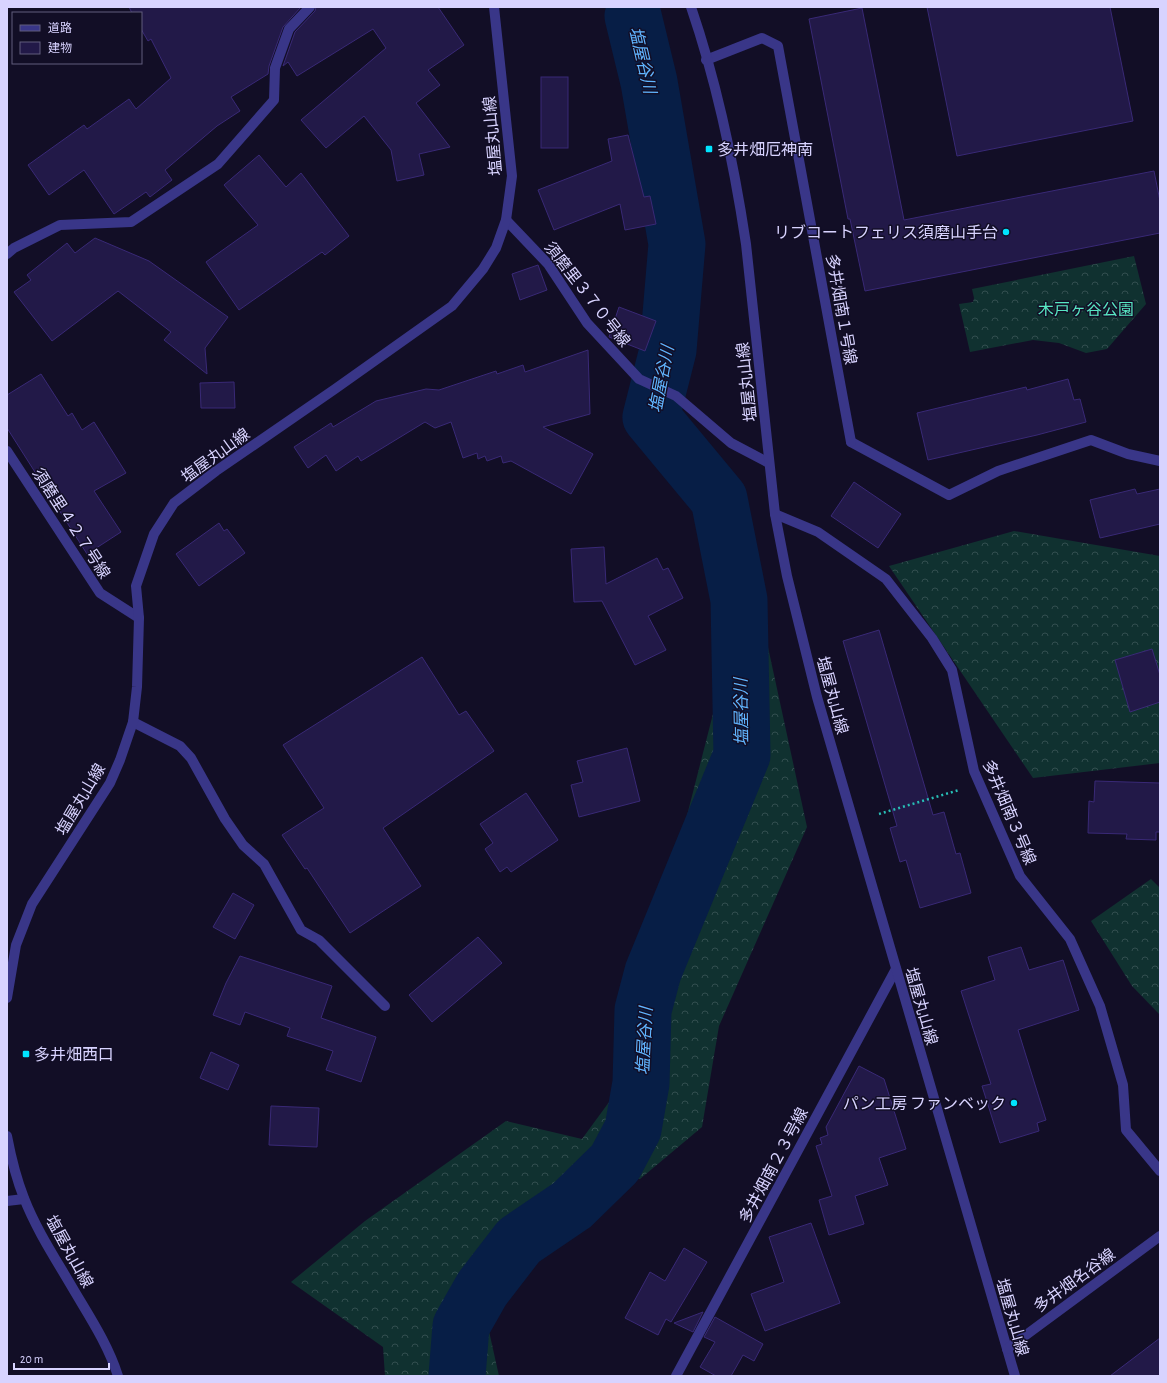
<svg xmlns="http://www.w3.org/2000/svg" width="1167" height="1383" font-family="'Alegreya Sans','Noto Sans JP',sans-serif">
<defs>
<pattern id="forest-crowns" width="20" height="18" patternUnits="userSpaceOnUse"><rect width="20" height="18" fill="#103130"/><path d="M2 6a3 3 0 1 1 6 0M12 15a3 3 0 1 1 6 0" fill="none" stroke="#324e4f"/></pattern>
</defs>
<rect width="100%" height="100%" fill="#120e26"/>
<!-- forest -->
<g fill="url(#forest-crowns)">
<polygon points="1134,256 1146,304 1107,349 1086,353 1059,343 1033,340 970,352 959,304 973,302 974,298 972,289"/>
<polygon points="1014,531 1160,556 1160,763 1033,778 889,566"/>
<polygon points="761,615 807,827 719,1026 702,1127 640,1179 582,1179 539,1209 476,1273 499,1376 385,1376 383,1347 291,1282 365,1221 506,1121 582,1139 623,1083 682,835 714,710"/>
<polygon points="1151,879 1160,888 1160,1015 1132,986 1091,921"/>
</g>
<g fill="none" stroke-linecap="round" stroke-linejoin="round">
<!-- river -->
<polyline stroke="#071e46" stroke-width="57" points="457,1376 461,1326 482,1289 519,1241 572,1205 615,1163 633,1129 641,1083 643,1010 653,972 742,755 739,600 719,499 651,417 668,350 677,244 649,82 633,16"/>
</g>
<!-- building -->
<g fill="#221948" stroke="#392976">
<polygon points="129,7 301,7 283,27 269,66 268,74 231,97 240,111 217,126 165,170 172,180 150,197 146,192 114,214 84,170 49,195 28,165 84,125 87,129 129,99 136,109 171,78 151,39 148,41 141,29 141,13 132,13"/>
<polygon points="316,7 438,7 464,45 428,70 440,85 416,103 450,147 419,154 424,175 397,181 391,150 364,116 326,148 301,120 386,48 373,29 297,76 288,62 283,66 295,32 315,11"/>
<polygon points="927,7 1110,7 1133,121 957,156"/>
<polygon points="862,8 904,220 1154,171 1160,201 1160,233 865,291 850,219 848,219 809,19"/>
<rect x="541" y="77" width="27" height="71"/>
<polygon points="628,135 644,197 650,196 656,224 625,230 620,204 554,230 538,190 612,161 608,139"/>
<polygon points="259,155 286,187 301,173 349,236 325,255 322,252 239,310 206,262 258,225 224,185"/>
<polygon points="95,238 149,261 228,317 205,348 207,374 164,340 171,332 118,291 52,341 14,292 31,280 27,275 67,243 75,253"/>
<polygon points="538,265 547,290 520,300 512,274"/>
<polygon points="619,307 656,321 645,351 609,337"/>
<polygon points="588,350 590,414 543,427 593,454 571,494 511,461 503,463 501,456 487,461 485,456 478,459 477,453 463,458 451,422 435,428 425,422 361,461 358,456 336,471 326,455 308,468 294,447 331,423 333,427 376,401 426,389 439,390 496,371 497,374 523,365 525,372"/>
<polygon points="41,374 68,416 72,413 82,430 94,422 126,473 94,491 121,532 87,554 7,428 7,395"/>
<polygon points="1068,379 1074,400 1080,399 1086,422 1037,435 928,460 917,413 1026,387 1027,390"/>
<polygon points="234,382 235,408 201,408 200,383"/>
<polygon points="854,482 901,514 878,548 831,516"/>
<polygon points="1135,489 1137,494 1160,489 1160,524 1100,538 1090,500"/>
<polygon points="219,523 224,531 227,529 245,553 199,586 176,554"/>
<polygon points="604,547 606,584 657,558 663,570 668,568 683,598 648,616 666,650 635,665 602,601 574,602 571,549"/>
<polygon points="879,630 933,815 944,812 956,854 960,853 971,893 920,908 906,860 900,862 890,828 897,826 843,641"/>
<polygon points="1152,649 1160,675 1160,702 1130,712 1115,660"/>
<polygon points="422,657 459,715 466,711 494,751 383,828 421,886 350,933 307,868 305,869 282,835 324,808 283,745"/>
<polygon points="627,748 640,801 579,817 571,785 583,782 577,761"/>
<polygon points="1095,781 1160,783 1160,832 1156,832 1156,840 1126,839 1127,834 1088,833 1089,801 1094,802"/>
<polygon points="526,793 558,840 511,872 507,867 500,872 485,849 493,843 480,824"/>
<polygon points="233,893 254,905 235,939 213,927"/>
<polygon points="478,937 502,963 432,1022 409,995"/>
<polygon points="1021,947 1029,970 1063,960 1079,1010 1018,1030 1046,1120 1037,1123 1039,1131 1000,1143 982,1086 991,1084 961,991 995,980 988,957"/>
<polygon points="240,956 332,986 321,1018 376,1037 361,1082 326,1070 333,1051 287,1036 290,1028 245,1012 240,1025 213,1015 226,983"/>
<polygon points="211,1052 239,1065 228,1090 200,1078"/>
<polygon points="859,1066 884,1079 906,1149 879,1158 888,1185 855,1196 864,1224 829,1235 819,1200 832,1196 816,1146 822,1144 820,1138 828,1135 826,1127"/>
<polygon points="271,1106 319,1108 317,1147 269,1145"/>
<polygon points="811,1223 840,1303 765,1331 751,1294 784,1282 769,1237"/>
<polygon points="684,1248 707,1262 671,1322 666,1319 658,1335 625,1318 650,1272 665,1281"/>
<polygon points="703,1312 693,1332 674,1323"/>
<polygon points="715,1317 763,1344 754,1361 743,1355 731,1376 716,1376 700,1367 715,1342 704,1337"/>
<polygon points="1160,1338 1160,1376 1110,1376"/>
</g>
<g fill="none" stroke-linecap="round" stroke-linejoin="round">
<!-- path -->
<polyline stroke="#28beb6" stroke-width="2.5" stroke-dasharray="2 3" stroke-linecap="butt" points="879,814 959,790"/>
<!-- service -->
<g stroke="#393688" stroke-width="10">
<polyline points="851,442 949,495 998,471 1091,440 1128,454 1160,461"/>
<polyline points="7,451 100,593 139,618"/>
</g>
<!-- minor -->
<g stroke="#393688" stroke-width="10">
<polyline points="706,60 762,38 778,46 851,442"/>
<polyline points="506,220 548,264 587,323 639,379 676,396 731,443 769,463"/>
<polyline points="7,254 14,248 60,225 131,222 218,164 274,100 275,68 289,29 310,7"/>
<polyline points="775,514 818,532 886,579 932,638 952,670 974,771 1020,876 1070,939 1100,1006 1123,1085 1126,1130 1160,1171"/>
<polyline points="133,722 180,746 191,758 225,819 243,845 264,864 301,930 319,940 385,1006"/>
<polyline points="7,1201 24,1199"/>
<polyline points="676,1376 896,969"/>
</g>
<!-- tertiary -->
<g stroke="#393688" stroke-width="10">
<path d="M 691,7 C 717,83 734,164 746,244 L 775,514 L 787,576 L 817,697 L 1015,1376"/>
<polyline points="7,998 16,945 32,904 110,783 120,760 133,722 137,687 139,618 136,586 154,534 174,503 216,471 335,389 452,306 483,269 496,248 506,220 512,176 494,7"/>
<path d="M 7,1136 C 11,1157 16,1178 24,1198 C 36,1229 55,1258 72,1287 C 89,1316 108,1344 118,1376"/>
<polyline points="1007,1349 1160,1236"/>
</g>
</g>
<!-- markers -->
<g fill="#00e3fe" stroke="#120e26" stroke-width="1.5">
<rect x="705" y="145" width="8" height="8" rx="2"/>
<circle cx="1006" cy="232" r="4"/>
<rect x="22" y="1050" width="8" height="8" rx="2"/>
<circle cx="1014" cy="1103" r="4"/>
</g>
<g text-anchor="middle" stroke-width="3" stroke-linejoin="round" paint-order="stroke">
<!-- street labels -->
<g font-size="16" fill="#d8d3ff" stroke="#120e26">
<text transform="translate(492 136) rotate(-95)" y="6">塩屋丸山線</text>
<text transform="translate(588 294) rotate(52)" y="6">須磨里３７０号線</text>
<text transform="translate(842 309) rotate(80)" y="6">多井畑南１号線</text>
<text transform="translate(746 382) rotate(-96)" y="6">塩屋丸山線</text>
<text transform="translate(215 455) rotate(-36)" y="6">塩屋丸山線</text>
<text transform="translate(72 523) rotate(57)" y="6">須磨里４２７号線</text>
<text transform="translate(833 695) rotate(75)" y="6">塩屋丸山線</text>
<text transform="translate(80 799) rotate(-59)" y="6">塩屋丸山線</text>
<text transform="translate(1010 812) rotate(67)" y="6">多井畑南３号線</text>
<text transform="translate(922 1006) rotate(74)" y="6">塩屋丸山線</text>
<text transform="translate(773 1165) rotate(-62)" y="6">多井畑南２３号線</text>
<text transform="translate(70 1251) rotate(61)" y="6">塩屋丸山線</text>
<text transform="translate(1074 1280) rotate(-36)" y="6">多井畑名谷線</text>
<text transform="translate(1013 1317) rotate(74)" y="6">塩屋丸山線</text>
</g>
<!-- poi labels -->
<g font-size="16" fill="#d8d3ff" stroke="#120e26" text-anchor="start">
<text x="717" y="155">多井畑厄神南</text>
<text x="998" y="238" text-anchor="end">リブコートフェリス須磨山手台</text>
<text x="34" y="1060">多井畑西口</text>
<text x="1006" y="1109" text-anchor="end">パン工房 ファンベック</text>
</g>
<!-- park labels -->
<g font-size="16" fill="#58e6c3" stroke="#120e26">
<text x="1086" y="315">木戸ヶ谷公園</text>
</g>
<!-- water labels -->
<g font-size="17" font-style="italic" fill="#61b5ff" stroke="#120e26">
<text transform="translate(643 60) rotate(77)" y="6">塩屋谷川</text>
<text transform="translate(661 379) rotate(-79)" y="6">塩屋谷川</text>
<text transform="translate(741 712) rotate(-91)" y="6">塩屋谷川</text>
<text transform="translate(644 1041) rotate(-87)" y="6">塩屋谷川</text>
</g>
</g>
<!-- border -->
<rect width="1167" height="1383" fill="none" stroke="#d8d3ff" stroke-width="16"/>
<!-- legend -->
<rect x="12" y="12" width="130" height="52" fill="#120e26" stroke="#615d7d"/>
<rect x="20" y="25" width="20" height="6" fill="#393688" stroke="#615d7d"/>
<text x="48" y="32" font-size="12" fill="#d8d3ff">道路</text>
<rect x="20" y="42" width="20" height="12" fill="#221948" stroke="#615d7d"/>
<text x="48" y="52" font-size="12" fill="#d8d3ff">建物</text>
<!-- scale -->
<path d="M14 1363v6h95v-6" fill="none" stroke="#d8d3ff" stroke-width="2"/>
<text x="20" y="1363" font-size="12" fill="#d8d3ff" stroke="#120e26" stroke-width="3" paint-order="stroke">20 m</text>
</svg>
